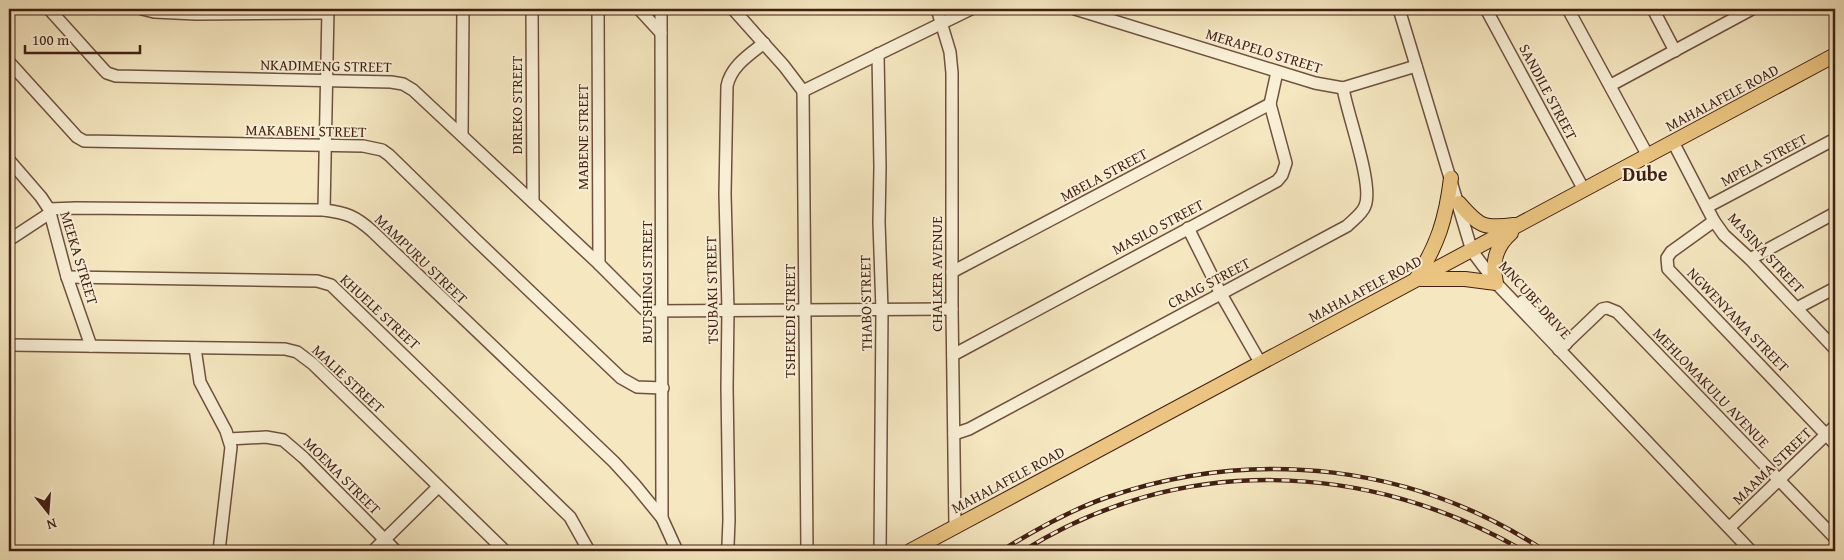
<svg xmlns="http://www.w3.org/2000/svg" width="1844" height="560" font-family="'Gentium Book Plus',serif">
<rect width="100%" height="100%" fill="#f5e7c0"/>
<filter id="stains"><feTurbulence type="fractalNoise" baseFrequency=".004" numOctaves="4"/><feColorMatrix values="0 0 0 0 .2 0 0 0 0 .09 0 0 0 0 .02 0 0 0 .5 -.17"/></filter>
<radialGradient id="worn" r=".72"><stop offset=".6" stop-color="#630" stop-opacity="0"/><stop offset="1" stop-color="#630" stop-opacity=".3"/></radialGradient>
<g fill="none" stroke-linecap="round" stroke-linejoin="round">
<defs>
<g id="minor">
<polyline points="49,9 104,70 107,73 116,76 391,82 403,84 413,90 599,264 644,309 652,311 952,309"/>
<polyline points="142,9 154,12 196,14 328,13"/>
<polyline points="532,9 533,202"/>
<polyline points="598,9 599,264"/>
<polyline points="639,9 661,33"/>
<polyline points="661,9 662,518 677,551"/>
<polyline points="733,9 784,66 803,91"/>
<polyline points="937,9 950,52 952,73 952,309 955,527"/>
<polyline points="1075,9 1315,83 1343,88 1416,66"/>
<polyline points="1399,9 1472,251 1496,283 1751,551"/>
<polyline points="1486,9 1584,190"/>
<polyline points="1568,9 1648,156"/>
<polyline points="1653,9 1675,51"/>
<polyline points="878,54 880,167 879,222 882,310 880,551"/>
<polyline points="9,62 77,137 84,141 363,146 382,150 389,155 475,239 621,378 637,387 663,388"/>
<polyline points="1611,85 1752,9"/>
<polyline points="803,91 807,551"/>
<polyline points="803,91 971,9"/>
<polyline points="462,135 463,9"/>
<polyline points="1673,142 1714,221 1724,235 1750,259 1835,349"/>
<polyline points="9,160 41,197 49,209 67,277 91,346"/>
<polyline points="1707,207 1835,139"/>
<path d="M 49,209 L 76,208 L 324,210 C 347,213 355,216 372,231 L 614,462 L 635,485 L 662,518"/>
<polyline points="324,210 328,9"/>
<polyline points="1714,221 1671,252 1667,258 1668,269 1835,444"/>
<polyline points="1188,228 1221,294 1261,364"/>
<polyline points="9,240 50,213"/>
<polyline points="1750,259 1835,213"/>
<polyline points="952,272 1270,104"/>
<polyline points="67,277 317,281 331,285 570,517 589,551"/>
<polyline points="1523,301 1566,344"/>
<polyline points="1797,308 1835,288"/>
<polyline points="9,345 285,349 297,352 313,364 505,551"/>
<polyline points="195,348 200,382 226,431 231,447 219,551"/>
<polyline points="1559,350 1602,309 1607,308 1617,312 1835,538"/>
<polyline points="953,355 1277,181 1282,175 1286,163 1270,104 1277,72"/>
<path d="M 954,434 L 969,429 L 1347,226 C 1353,220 1362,214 1365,206 C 1374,185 1347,114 1343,88"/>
<polyline points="229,439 266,437 283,440 304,458 396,551"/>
<polyline points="1730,527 1835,426"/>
<polyline points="373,551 438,487"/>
<path d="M 726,551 L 728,545 L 729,520 L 727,387 L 728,310 L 725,194 L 727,86 C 731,66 749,55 764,43"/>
</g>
<g id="major">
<path d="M 1459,203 C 1479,226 1483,229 1514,225"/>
<path d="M 1416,279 C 1438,244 1446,219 1451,178"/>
<path d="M 1421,279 L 1465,279 L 1496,283 C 1492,263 1495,247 1511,233"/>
<polyline points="910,551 1835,55"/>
</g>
</defs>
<!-- minor casing -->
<use href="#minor" stroke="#6f513e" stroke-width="14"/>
<!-- major casing -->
<use href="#major" stroke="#421f13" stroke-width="16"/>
<!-- minor -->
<use href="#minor" stroke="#f8efd6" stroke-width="11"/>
<!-- major -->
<use href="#major" stroke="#eac480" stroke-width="14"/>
<defs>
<g id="rail">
<path d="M 1001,551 C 1035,530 1070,510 1108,497 C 1256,446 1415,465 1545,551"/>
<path d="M 1023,551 C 1179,453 1367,460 1524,551"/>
</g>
</defs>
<!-- rail casing -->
<use href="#rail" stroke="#421f13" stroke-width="4.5"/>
<!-- rail -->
<use href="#rail" stroke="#f8efd6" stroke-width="2.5" stroke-dasharray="8" stroke-linecap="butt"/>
</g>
<g text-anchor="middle" stroke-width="4" stroke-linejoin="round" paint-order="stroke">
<!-- street labels -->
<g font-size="15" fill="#421f13" stroke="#f8efd6">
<text transform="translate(1264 51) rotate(17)" y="5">MERAPELO STREET</text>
<text transform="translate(326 66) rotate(1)" y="5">NKADIMENG STREET</text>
<text transform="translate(1548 92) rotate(62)" y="5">SANDILE STREET</text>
<text transform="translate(1722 98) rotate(-28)" y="5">MAHALAFELE ROAD</text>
<text transform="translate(517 105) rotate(-90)" y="5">DIREKO STREET</text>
<text transform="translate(306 131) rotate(1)" y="5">MAKABENI STREET</text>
<text transform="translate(583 137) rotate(-90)" y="5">MABENE STREET</text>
<text transform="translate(1764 160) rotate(-28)" y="5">MPELA STREET</text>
<text transform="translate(1104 175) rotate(-28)" y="5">MBELA STREET</text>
<text transform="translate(1158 227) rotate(-28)" y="5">MASILO STREET</text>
<text transform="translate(1766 253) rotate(47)" y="5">MASINA STREET</text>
<text transform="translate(79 258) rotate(73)" y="5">MEEKA STREET</text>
<text transform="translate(421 259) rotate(44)" y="5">MAMPURU STREET</text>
<text transform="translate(937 274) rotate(-90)" y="5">CHALKER AVENUE</text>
<text transform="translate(647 282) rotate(-90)" y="5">BUTSHINGI STREET</text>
<text transform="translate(1209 283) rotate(-28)" y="5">CRAIG STREET</text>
<text transform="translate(1365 289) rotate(-28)" y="5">MAHALAFELE ROAD</text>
<text transform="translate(712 290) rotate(-91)" y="5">TSUBAKI STREET</text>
<text transform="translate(1535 300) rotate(48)" y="5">MNCUBE DRIVE</text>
<text transform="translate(866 303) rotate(-91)" y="5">THABO STREET</text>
<text transform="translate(380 312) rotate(43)" y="5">KHUELE STREET</text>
<text transform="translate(1738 320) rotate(46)" y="5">NGWENYAMA STREET</text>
<text transform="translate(790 321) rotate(-90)" y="5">TSHEKEDI STREET</text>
<text transform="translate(348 379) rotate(43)" y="5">MALIE STREET</text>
<text transform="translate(1711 388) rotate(46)" y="5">MEHLOMAKULU AVENUE</text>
<text transform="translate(1772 466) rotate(-44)" y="5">MAAMA STREET</text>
<text transform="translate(342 476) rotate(45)" y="5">MOEMA STREET</text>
<text transform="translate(1008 480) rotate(-28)" y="5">MAHALAFELE ROAD</text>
</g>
<!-- district labels -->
<g font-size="20" font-weight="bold" fill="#421f13" stroke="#f8efd6">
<text x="1645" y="181">Dube</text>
</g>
</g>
<!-- margin -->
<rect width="1844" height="560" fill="none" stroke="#f5e7c0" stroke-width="30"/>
<rect x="10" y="10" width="1824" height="540" fill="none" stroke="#421f13" stroke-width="2.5"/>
<rect x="15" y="15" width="1814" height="530" fill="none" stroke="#421f13"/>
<!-- north arrow -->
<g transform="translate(48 512) rotate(163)" stroke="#f8efd6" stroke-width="4" paint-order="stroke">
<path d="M0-4L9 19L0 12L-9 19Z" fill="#421f13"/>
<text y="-8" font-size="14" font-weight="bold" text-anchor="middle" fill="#421f13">N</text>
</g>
<!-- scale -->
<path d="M25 45v8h115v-8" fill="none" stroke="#421f13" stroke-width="2.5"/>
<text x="32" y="45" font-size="15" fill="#421f13" stroke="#f8efd6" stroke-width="4" paint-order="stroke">100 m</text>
<rect width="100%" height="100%" filter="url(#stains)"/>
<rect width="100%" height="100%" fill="url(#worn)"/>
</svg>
